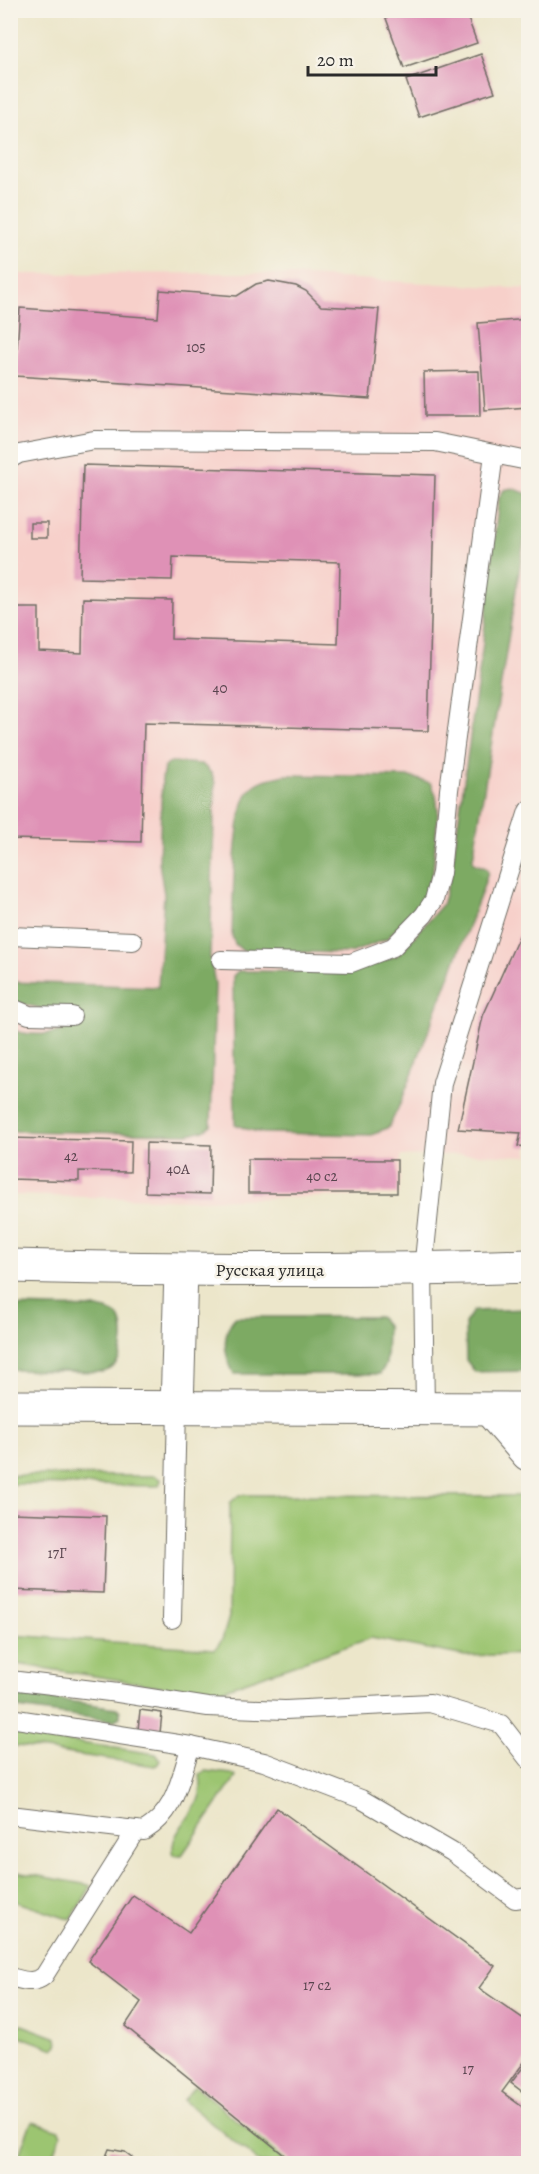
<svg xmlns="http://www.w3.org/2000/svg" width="539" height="2174" font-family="Alegreya,serif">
<rect width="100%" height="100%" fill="#f7f3e8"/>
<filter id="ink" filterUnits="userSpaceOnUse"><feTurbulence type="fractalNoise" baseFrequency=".0167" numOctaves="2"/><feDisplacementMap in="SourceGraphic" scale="12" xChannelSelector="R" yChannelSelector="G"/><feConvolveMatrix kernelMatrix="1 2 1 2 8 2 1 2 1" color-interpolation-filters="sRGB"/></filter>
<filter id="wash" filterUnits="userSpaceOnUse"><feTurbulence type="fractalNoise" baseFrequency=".008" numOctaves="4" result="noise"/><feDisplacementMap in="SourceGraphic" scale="24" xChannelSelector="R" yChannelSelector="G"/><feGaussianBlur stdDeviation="1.35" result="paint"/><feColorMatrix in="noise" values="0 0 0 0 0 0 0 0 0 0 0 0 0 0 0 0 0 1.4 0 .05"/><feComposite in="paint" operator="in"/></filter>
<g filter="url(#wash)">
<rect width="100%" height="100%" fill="#ece6ca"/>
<!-- built -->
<polygon fill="#f7d0ca" points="255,273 528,289 528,1156 473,1154 401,1156 399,1195 196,1200 11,1195 11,274"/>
<!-- green -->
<g fill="#9cc571" stroke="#64784e" stroke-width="1.5">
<polygon points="11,1475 155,1476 161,1480 159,1485 156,1486 11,1484"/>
<polygon points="239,1495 528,1496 528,1654 465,1656 371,1638 210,1694 11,1663 11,1635 215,1649 222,1640 229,1617 230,1503"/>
<polygon points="11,1733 156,1754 160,1760 158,1764 155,1766 11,1745"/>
<path d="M 205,1771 L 232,1774 L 236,1777 L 182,1855 L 174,1855 C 167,1834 194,1817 199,1798 C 202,1791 201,1782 200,1774 Z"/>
<polygon points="11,1871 89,1885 91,1887 71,1919 65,1918 11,1900"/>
<polygon points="11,2021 57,2038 58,2045 54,2049 11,2033"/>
<polygon points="195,2086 285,2160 284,2163 260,2163 183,2100"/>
<polygon points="33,2122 59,2130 61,2135 51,2163 16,2163 30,2125"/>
</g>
<!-- forest -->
<g fill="#7daa63" stroke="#546a47" stroke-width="1.5">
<polygon points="512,488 528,494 528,515 473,859 473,863 486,868 488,872 482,891 402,1100 389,1127 372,1135 263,1133 246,1129 235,1124 233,976 238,971 245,971 353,972 398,955 442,905 451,874 482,651 499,497 504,490"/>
<path d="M 171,762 L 202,764 L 212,774 L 215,783 L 210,957 L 215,984 L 211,1125 L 204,1130 L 189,1134 L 11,1131 L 10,1029 C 29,1037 56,1036 73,1026 L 76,1017 L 11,1001 L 11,982 L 158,987 L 164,894 L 159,862 L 162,779 L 164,768 Z"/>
<path d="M 286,775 L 410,777 L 431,783 L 436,795 L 438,810 L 433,872 L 425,897 L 388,938 L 351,953 L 243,951 L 235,944 L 232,936 C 233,908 233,810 249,791 C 258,779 272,778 286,775 Z"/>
<path d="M 11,1306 L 99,1308 C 105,1310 113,1311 117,1315 C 127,1325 124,1360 112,1368 C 110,1370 106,1371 103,1372 L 11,1370 Z"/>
<polygon points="528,1309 528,1371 475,1372 466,1360 465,1323 473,1311"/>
<path d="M 235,1317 L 379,1317 L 387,1326 L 386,1364 L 380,1374 L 234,1374 C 224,1355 221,1334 235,1317 Z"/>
<polygon points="11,1693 117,1708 120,1711 120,1717 113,1721 11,1707"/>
</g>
<g id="blocks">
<!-- building -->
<g fill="#df91b6">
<polygon points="383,10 465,10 477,43 404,68"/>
<polygon points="481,54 495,92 419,117 406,80"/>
<polygon points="269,281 296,286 306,291 321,306 379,309 370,399 15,376 20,308 158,318 160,290 237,296 256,284"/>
<polygon points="528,319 528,407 485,410 478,323"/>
<polygon points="479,371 480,416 425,416 424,372"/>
<polygon points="83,465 435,475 428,731 144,723 141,842 10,839 10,608 39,608 39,651 82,653 83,598 172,600 171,639 338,644 340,562 173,557 172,580 80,578"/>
<rect x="30" y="523" width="17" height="15"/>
<polygon points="528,916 528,1147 518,1146 521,1133 458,1129 483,1016"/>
<polygon points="10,1138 131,1141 130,1172 79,1171 79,1181 10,1179"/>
<polygon points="146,1143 211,1145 210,1194 145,1192"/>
<polygon points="248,1159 397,1160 397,1193 248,1193"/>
<polygon points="10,1513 106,1516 103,1593 10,1590"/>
<polygon points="140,1710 162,1713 160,1733 138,1730"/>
<polygon points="277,1808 495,1966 479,1988 528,2022 528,2057 502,2092 528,2111 528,2164 287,2164 289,2159 125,2026 141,2002 88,1961 133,1895 189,1933"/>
<polygon points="528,2061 528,2096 511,2083"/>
<polygon points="109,2149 125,2152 141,2164 103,2164"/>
</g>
</g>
</g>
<g filter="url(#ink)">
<use href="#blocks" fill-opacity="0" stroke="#6f6c63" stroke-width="1.5"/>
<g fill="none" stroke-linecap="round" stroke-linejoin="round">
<defs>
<g id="lane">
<polyline points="10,459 19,454 94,440 435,442 494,454"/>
<polyline points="10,936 133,941"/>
<polyline points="221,960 351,963 393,947 424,915 434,900 441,873 449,790 494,454 528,461"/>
<polyline points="10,1007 29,1015 72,1016"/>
<polyline points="425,1409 423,1270 442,1083 528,811"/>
<polyline points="172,1619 177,1408"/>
<polyline points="10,1680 118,1693 208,1707 285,1710 430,1703 501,1724 528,1759"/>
<polyline points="10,1718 191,1746 264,1762 361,1799 452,1852 515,1899 528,1897"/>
<path d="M 10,1815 L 144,1831 C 177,1811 179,1780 191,1746"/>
<path d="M 10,1977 C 23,1980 33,1985 44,1976 L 136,1830"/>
</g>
<polyline id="street" points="490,1410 528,1454"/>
<g id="secondary">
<path d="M 10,1266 C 183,1270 356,1272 528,1266"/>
<polyline points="10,1407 528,1409"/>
<polyline points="177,1408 181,1270"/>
</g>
</defs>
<!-- lane casing -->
<use href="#lane" stroke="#6f6c63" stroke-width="20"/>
<!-- street casing -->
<use href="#street" stroke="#6f6c63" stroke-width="35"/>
<!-- secondary casing -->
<use href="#secondary" stroke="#6f6c63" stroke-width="35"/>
<!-- lane -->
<use href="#lane" stroke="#fff" stroke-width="18"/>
<!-- street -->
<use href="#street" stroke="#fff" stroke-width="33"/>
<!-- secondary -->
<use href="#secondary" stroke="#fff" stroke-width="33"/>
</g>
</g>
<g text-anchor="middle" stroke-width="5" stroke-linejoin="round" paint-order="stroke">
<!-- number labels -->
<g font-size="15" fill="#58444e">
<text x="196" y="352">105</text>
<text x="220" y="693">40</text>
<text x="71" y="1161">42</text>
<text x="178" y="1174">40А</text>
<text x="322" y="1181">40 с2</text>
<text x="57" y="1558">17Г</text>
<text x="317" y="1990">17 с2</text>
<text x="468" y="2074">17</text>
</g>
<!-- street labels -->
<g font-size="18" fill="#2b2b2b" stroke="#f7f3e8">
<text x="270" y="1276">Русская улица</text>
</g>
</g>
<!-- margin -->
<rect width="539" height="2174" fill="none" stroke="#f7f3e8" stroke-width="36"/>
<!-- scale -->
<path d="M308 66v9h128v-9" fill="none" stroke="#2b2b2b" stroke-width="3"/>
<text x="317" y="66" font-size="18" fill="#2b2b2b" stroke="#f7f3e8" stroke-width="4.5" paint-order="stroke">20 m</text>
</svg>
